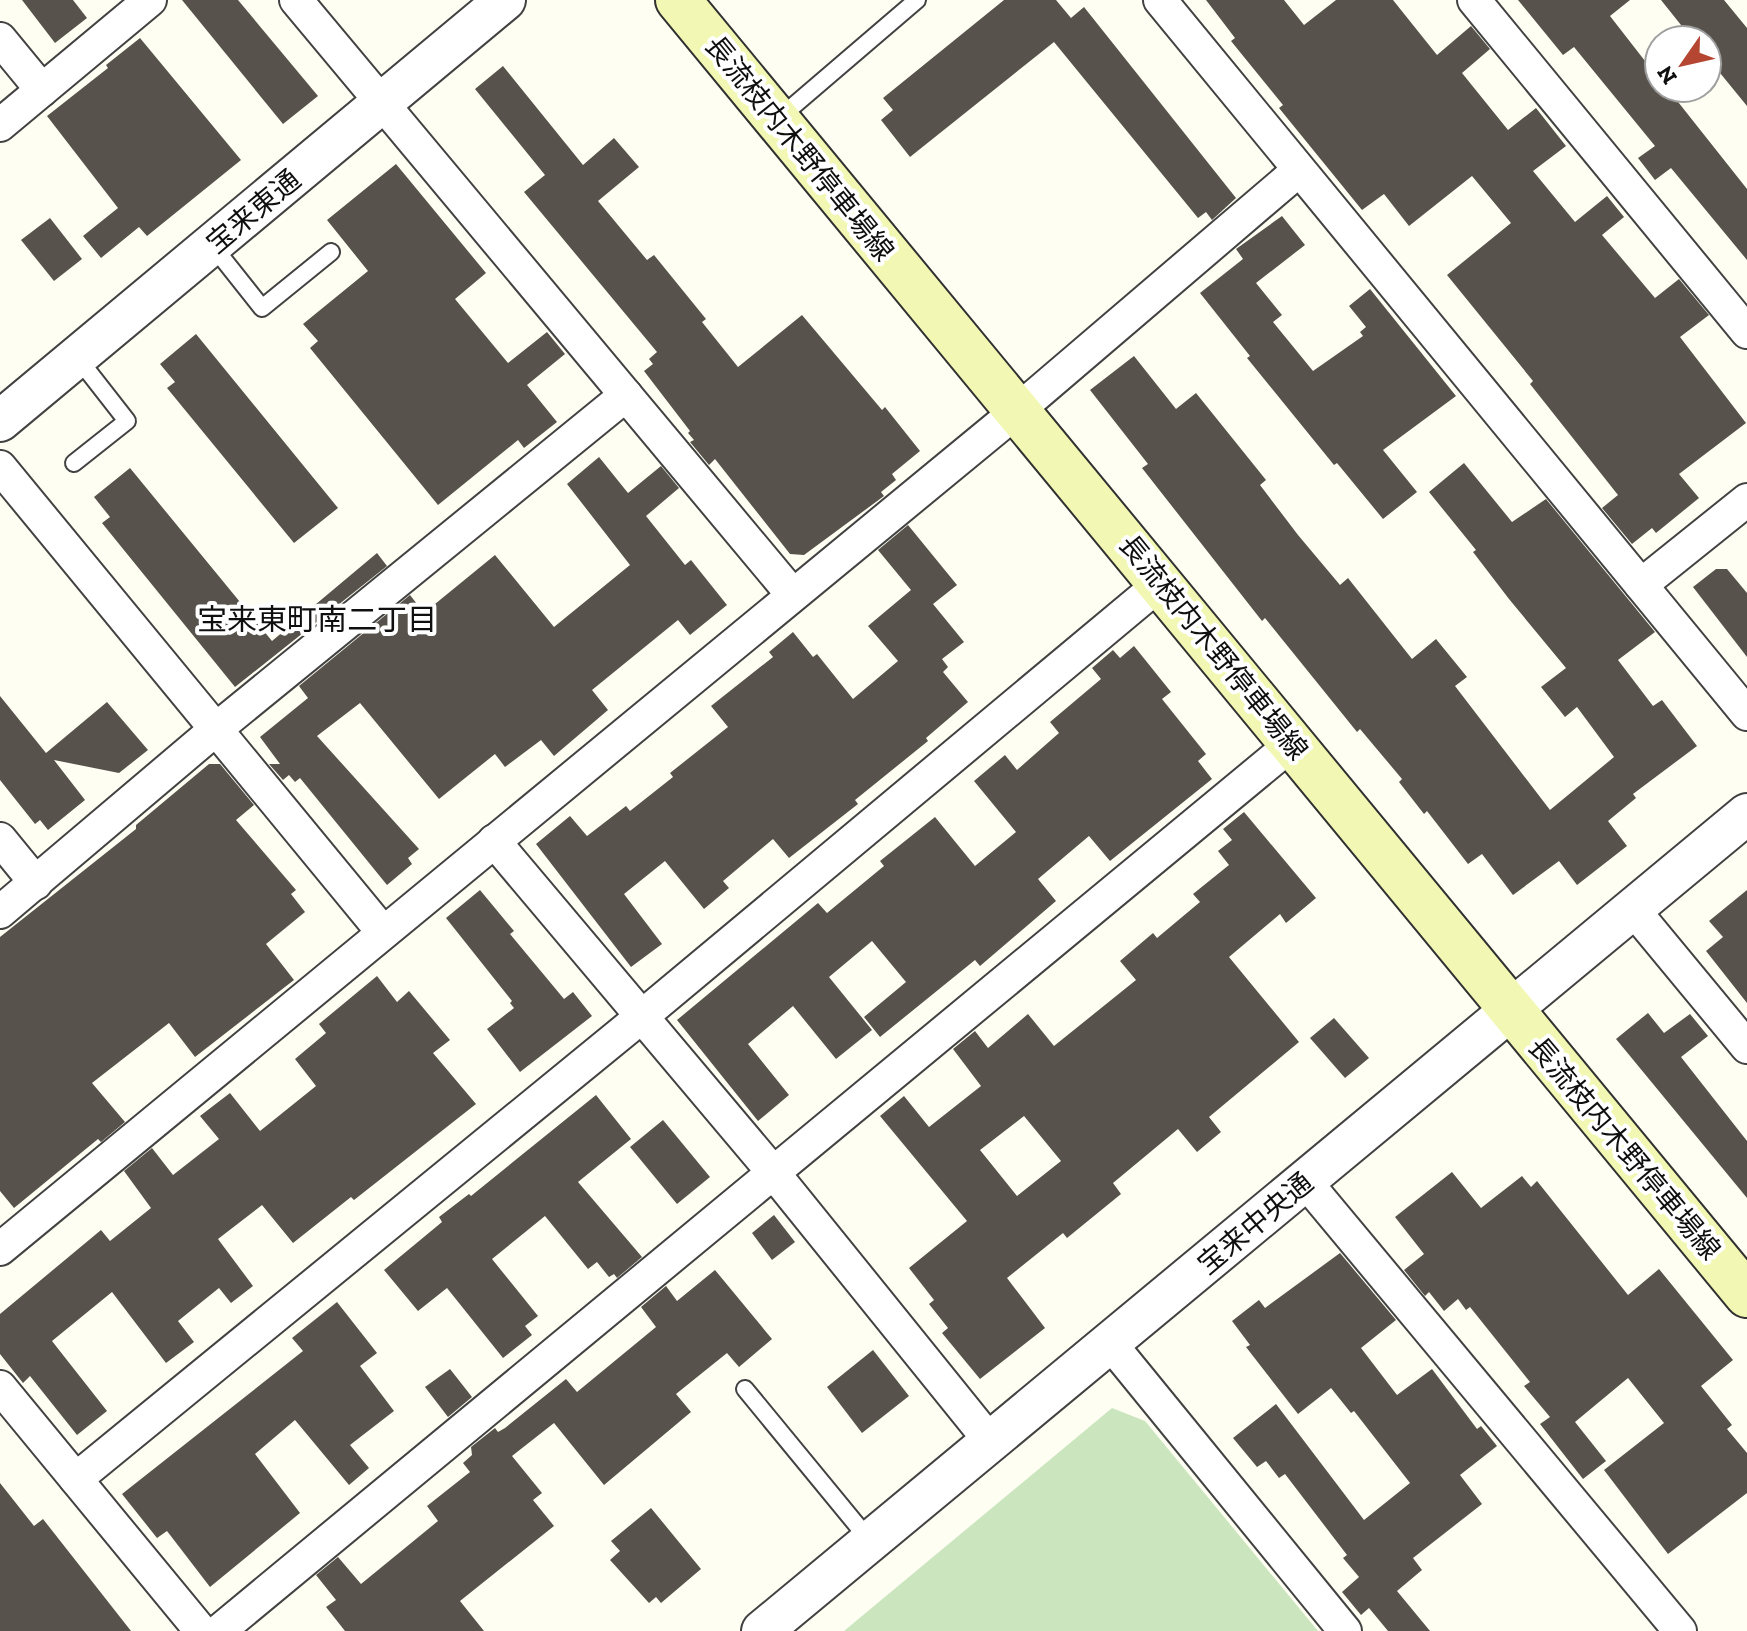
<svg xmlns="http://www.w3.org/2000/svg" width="1747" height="1631" font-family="'Zilla Slab','Noto Sans JP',serif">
<rect width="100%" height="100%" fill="#fefef2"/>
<!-- green -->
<polygon fill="#cbe6be" points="1112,1408 1145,1421 1318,1631 844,1631"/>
<!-- building -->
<g fill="#57534c" fill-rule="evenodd">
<polygon points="22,0 73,0 87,18 55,43"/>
<polygon points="182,0 238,0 318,96 283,124"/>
<polygon points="1004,0 1056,0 1071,18 1084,7 1236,198 1212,220 1206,212 1198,218 1054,42 910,157 881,120 893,110 883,98"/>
<polygon points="1206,0 1284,0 1304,25 1336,0 1393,0 1437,55 1471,26 1490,49 1462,73 1508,130 1536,108 1566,146 1533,171 1575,222 1607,196 1624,217 1602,235 1655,298 1679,279 1709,315 1680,337 1746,423 1679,474 1699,498 1656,533 1652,528 1632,544 1602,508 1618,495 1530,384 1533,381 1447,275 1511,223 1472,176 1409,226 1384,194 1362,210 1279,108 1283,105 1231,41 1235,38"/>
<polygon points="1518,0 1630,0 1610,16 1659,79 1659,88 1667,88 1747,189 1747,260 1671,168 1655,180 1638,158 1655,146 1574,47 1563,55"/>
<polygon points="1661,0 1724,0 1747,28 1747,106 1707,57 1707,40 1693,40"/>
<polygon points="140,38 241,160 147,236 139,227 101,258 83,236 118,208 47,116 108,68 106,65"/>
<polygon points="503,66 583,165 614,138 639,167 598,201 647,260 654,255 706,319 702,322 738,367 802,315 882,410 885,407 920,451 892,474 896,480 881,492 884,496 804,555 790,554 715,459 709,465 690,442 694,440 688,433 690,431 644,371 653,364 649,359 657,352 524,192 545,175 475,89"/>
<polygon points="396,164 486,273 455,299 508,363 547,332 565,354 527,385 557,422 524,448 518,440 438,505 310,348 318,341 303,324 368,271 327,220"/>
<polygon points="1282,216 1305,245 1256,283 1282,315 1273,322 1313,371 1363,336 1360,332 1366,327 1349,306 1370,289 1456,396 1383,450 1417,492 1383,519 1337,463 1334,465 1247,358 1250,356 1200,293 1243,259 1236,249"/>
<polygon points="50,218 82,259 54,281 21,240"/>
<polygon points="196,334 338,508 294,543 167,388 175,382 160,364"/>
<polygon points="1134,356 1176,409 1196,393 1266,480 1260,485 1298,535 1340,585 1348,578 1412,659 1436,639 1467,677 1455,686 1550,810 1614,757 1577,707 1565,717 1541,687 1566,668 1509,599 1473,552 1476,550 1429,492 1464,463 1512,522 1546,499 1655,632 1618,660 1653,706 1662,700 1697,746 1633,794 1636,798 1608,821 1627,846 1577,885 1559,861 1513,895 1482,854 1468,864 1427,811 1424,814 1399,782 1402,779 1360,729 1357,732 1265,618 1262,621 1142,468 1148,464 1090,390"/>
<polygon points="599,457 628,493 661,466 679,488 646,516 685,565 691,560 727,605 690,635 678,620 592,690 608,710 554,756 541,740 505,767 495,754 439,799 360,703 317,736 419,849 408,858 412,864 387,885 300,778 295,782 289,775 283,780 269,764 280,764 260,737 308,698 299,686 410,595 424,613 495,555 554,627 630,565 567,484"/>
<polygon points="130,468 272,641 377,553 387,566 235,687 102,523 110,517 94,497"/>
<polygon points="908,525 957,585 933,604 964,642 942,659 948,667 943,672 968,702 926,738 928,741 855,800 858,804 789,858 773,839 723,881 729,888 704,909 665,861 624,894 662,944 631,967 536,844 570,816 587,836 626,806 630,811 673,777 670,773 728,727 711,706 773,657 769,652 793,632 813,657 817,654 853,699 898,661 868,626 911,590 878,550"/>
<polygon points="1716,569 1727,569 1747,593 1747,657 1693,587"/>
<polygon points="1134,646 1171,692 1162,699 1206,754 1198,761 1212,779 1110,861 1089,836 1038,879 1056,901 980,966 975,960 880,1037 864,1017 906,982 872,941 829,977 872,1030 836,1059 793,1006 748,1044 789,1095 758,1121 677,1020 818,903 827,913 884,866 880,861 935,817 975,866 1016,832 974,781 1005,755 1017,770 1059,733 1050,722 1101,679 1092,668 1113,650 1120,658"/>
<polygon points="0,696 46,753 107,702 148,750 119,773 54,760 85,800 48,830 40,820 35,824 0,780"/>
<polygon points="209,764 220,764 254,805 236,820 296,890 291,894 305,912 266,944 294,980 195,1057 169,1023 92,1083 125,1122 101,1142 98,1139 14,1208 0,1191 0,937 136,829 136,825"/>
<path d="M 1244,812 L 1316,898 L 1286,923 L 1280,914 L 1229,957 L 1299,1042 L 1209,1117 L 1221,1132 L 1197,1152 L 1178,1129 L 1113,1183 L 1121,1194 L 1067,1238 L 1063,1233 L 1007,1278 L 1045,1328 L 980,1379 L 942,1333 L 948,1328 L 929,1304 L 934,1300 L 909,1268 L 967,1221 L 880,1116 L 904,1096 L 929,1127 L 981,1086 L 953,1049 L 975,1031 L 988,1048 L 1028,1014 L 1054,1046 L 1136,980 L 1120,961 L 1153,933 L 1157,938 L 1200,902 L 1193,894 L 1229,865 L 1218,851 L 1232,840 L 1223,829 ZM 1024,1116 L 1061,1161 L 1017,1196 L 980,1150 Z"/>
<polygon points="480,890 514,931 510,934 564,999 573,992 592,1016 520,1072 487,1029 514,1008 510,1003 512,1001 446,918"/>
<polygon points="1747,890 1747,1003 1706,951 1723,937 1709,921"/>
<polygon points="377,976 397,1002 409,991 450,1040 433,1053 476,1104 354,1200 351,1197 293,1243 262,1205 218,1239 253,1286 231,1303 219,1288 178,1321 194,1342 166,1363 112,1292 52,1341 107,1411 77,1435 30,1376 23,1383 0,1354 0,1314 101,1230 110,1241 151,1208 124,1171 152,1148 173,1175 219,1139 200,1116 230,1093 260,1131 316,1086 295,1059 326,1033 319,1024"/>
<polygon points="1648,1013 1664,1033 1690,1014 1708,1036 1681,1057 1747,1141 1747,1198 1616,1039"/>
<polygon points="1334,1018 1369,1058 1345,1078 1310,1038"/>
<polygon points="596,1095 631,1139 578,1182 642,1257 617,1278 614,1274 609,1277 597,1262 588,1269 545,1216 492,1259 538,1316 525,1326 532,1335 503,1358 447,1288 418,1311 384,1270 442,1222 439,1217 469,1194 471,1196"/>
<polygon points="663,1120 710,1177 677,1204 630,1147"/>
<polygon points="1452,1172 1481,1208 1522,1176 1531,1187 1537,1181 1628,1295 1659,1269 1733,1360 1701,1386 1732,1425 1727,1429 1747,1453 1747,1493 1668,1554 1604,1470 1664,1423 1628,1378 1575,1422 1606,1461 1583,1479 1540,1424 1550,1417 1524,1386 1530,1382 1470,1307 1466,1310 1458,1299 1444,1311 1429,1292 1425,1296 1404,1270 1424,1254 1395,1217"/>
<polygon points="774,1215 795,1242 772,1260 752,1233"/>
<polygon points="1340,1253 1396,1320 1361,1348 1397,1395 1432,1369 1477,1429 1481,1426 1497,1446 1460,1475 1482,1504 1413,1558 1422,1570 1397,1591 1430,1631 1388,1631 1369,1608 1361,1615 1342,1592 1359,1577 1343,1558 1347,1555 1285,1474 1279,1478 1266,1461 1257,1467 1233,1438 1276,1404 1364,1520 1410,1483 1354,1411 1351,1413 1331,1388 1298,1414 1246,1347 1250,1345 1232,1321 1259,1300 1265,1308"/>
<polygon points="715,1270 772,1339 739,1367 727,1353 676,1394 691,1412 604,1485 554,1423 512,1456 542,1493 533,1500 554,1526 460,1601 484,1631 345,1631 326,1607 336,1600 316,1575 338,1557 361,1584 438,1521 427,1506 470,1472 463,1463 472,1455 471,1447 495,1428 498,1432 505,1428 566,1379 577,1392 656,1327 641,1307 666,1286 677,1301"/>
<polygon points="337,1302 377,1353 360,1366 394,1411 350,1445 369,1468 349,1485 295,1420 255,1454 300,1513 210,1587 167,1531 157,1538 122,1494 303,1351 292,1338"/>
<polygon points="873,1350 909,1396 862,1433 827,1387"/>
<polygon points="450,1369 472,1397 448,1417 425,1387"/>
<polygon points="0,1483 34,1526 43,1519 131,1631 0,1631"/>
<polygon points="651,1508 701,1569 661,1603 656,1597 649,1603 610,1560 620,1551 611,1541"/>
</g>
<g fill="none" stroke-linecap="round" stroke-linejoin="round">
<defs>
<g id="service">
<polyline points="778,119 917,0"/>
<polyline points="212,245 262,308 331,252"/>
<polyline points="74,463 127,421 77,357"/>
<polyline points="745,1389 870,1541"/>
</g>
<g id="minor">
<polyline points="296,0 792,594"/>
<polyline points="1160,0 1747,714"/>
<polyline points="1474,0 1747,332"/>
<polyline points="0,39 42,90"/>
<polyline points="0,125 150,0"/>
<polyline points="0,467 382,931"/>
<polyline points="1641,585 1747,500"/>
<polyline points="0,839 36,883"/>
<polyline points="494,841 772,1171 990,1441"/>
<polyline points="1632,908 1747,1047"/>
<polyline points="0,912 215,730 626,395"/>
<polyline points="1305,1181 1680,1631"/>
<polyline points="0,1249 1017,411 1299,170"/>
<polyline points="1110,1343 1345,1631"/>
<polyline points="0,1387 201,1631"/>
<polyline points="76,1479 640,1018 1161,583"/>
<polyline points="219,1631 1293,743"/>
</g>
<g id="tertiary">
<polyline points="0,421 505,0"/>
<polyline points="762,1631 1747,814"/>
</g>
<polyline id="secondary" points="678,0 1747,1295"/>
</defs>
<!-- service casing -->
<use href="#service" stroke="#424242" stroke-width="20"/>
<!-- minor casing -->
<use href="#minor" stroke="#424242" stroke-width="36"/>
<!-- tertiary casing -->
<use href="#tertiary" stroke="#424242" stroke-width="44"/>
<!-- secondary casing -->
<use href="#secondary" stroke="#313131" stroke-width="48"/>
<!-- service -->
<use href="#service" stroke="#fff" stroke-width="16"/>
<!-- minor -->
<use href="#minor" stroke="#fff" stroke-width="32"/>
<!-- tertiary -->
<use href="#tertiary" stroke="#fff" stroke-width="40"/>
<!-- secondary -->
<use href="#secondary" stroke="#f2f8b3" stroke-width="44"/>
</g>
<g text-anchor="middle" stroke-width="8" stroke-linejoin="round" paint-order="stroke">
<!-- street labels -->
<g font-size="28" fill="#0f0f0f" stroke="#fff">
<text transform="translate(800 148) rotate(51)" y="10">長流枝内木野停車場線</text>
<text transform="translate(253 211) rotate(-40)" y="10">宝来東通</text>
<text transform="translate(1214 647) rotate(51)" y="10">長流枝内木野停車場線</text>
<text transform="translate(1625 1148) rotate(50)" y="10">長流枝内木野停車場線</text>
<text transform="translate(1255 1223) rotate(-40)" y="10">宝来中央通</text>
</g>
<!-- neighbourhood labels -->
<g font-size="30" fill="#0f0f0f" stroke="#fff">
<text x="317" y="630">宝来東町南二丁目</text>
</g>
</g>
<!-- north arrow -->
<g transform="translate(1683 64) rotate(236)"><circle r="38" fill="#ffffff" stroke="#9f9f9f" stroke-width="2"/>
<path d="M0-6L14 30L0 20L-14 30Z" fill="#b44632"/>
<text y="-12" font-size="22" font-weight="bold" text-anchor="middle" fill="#0f0f0f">N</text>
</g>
</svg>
